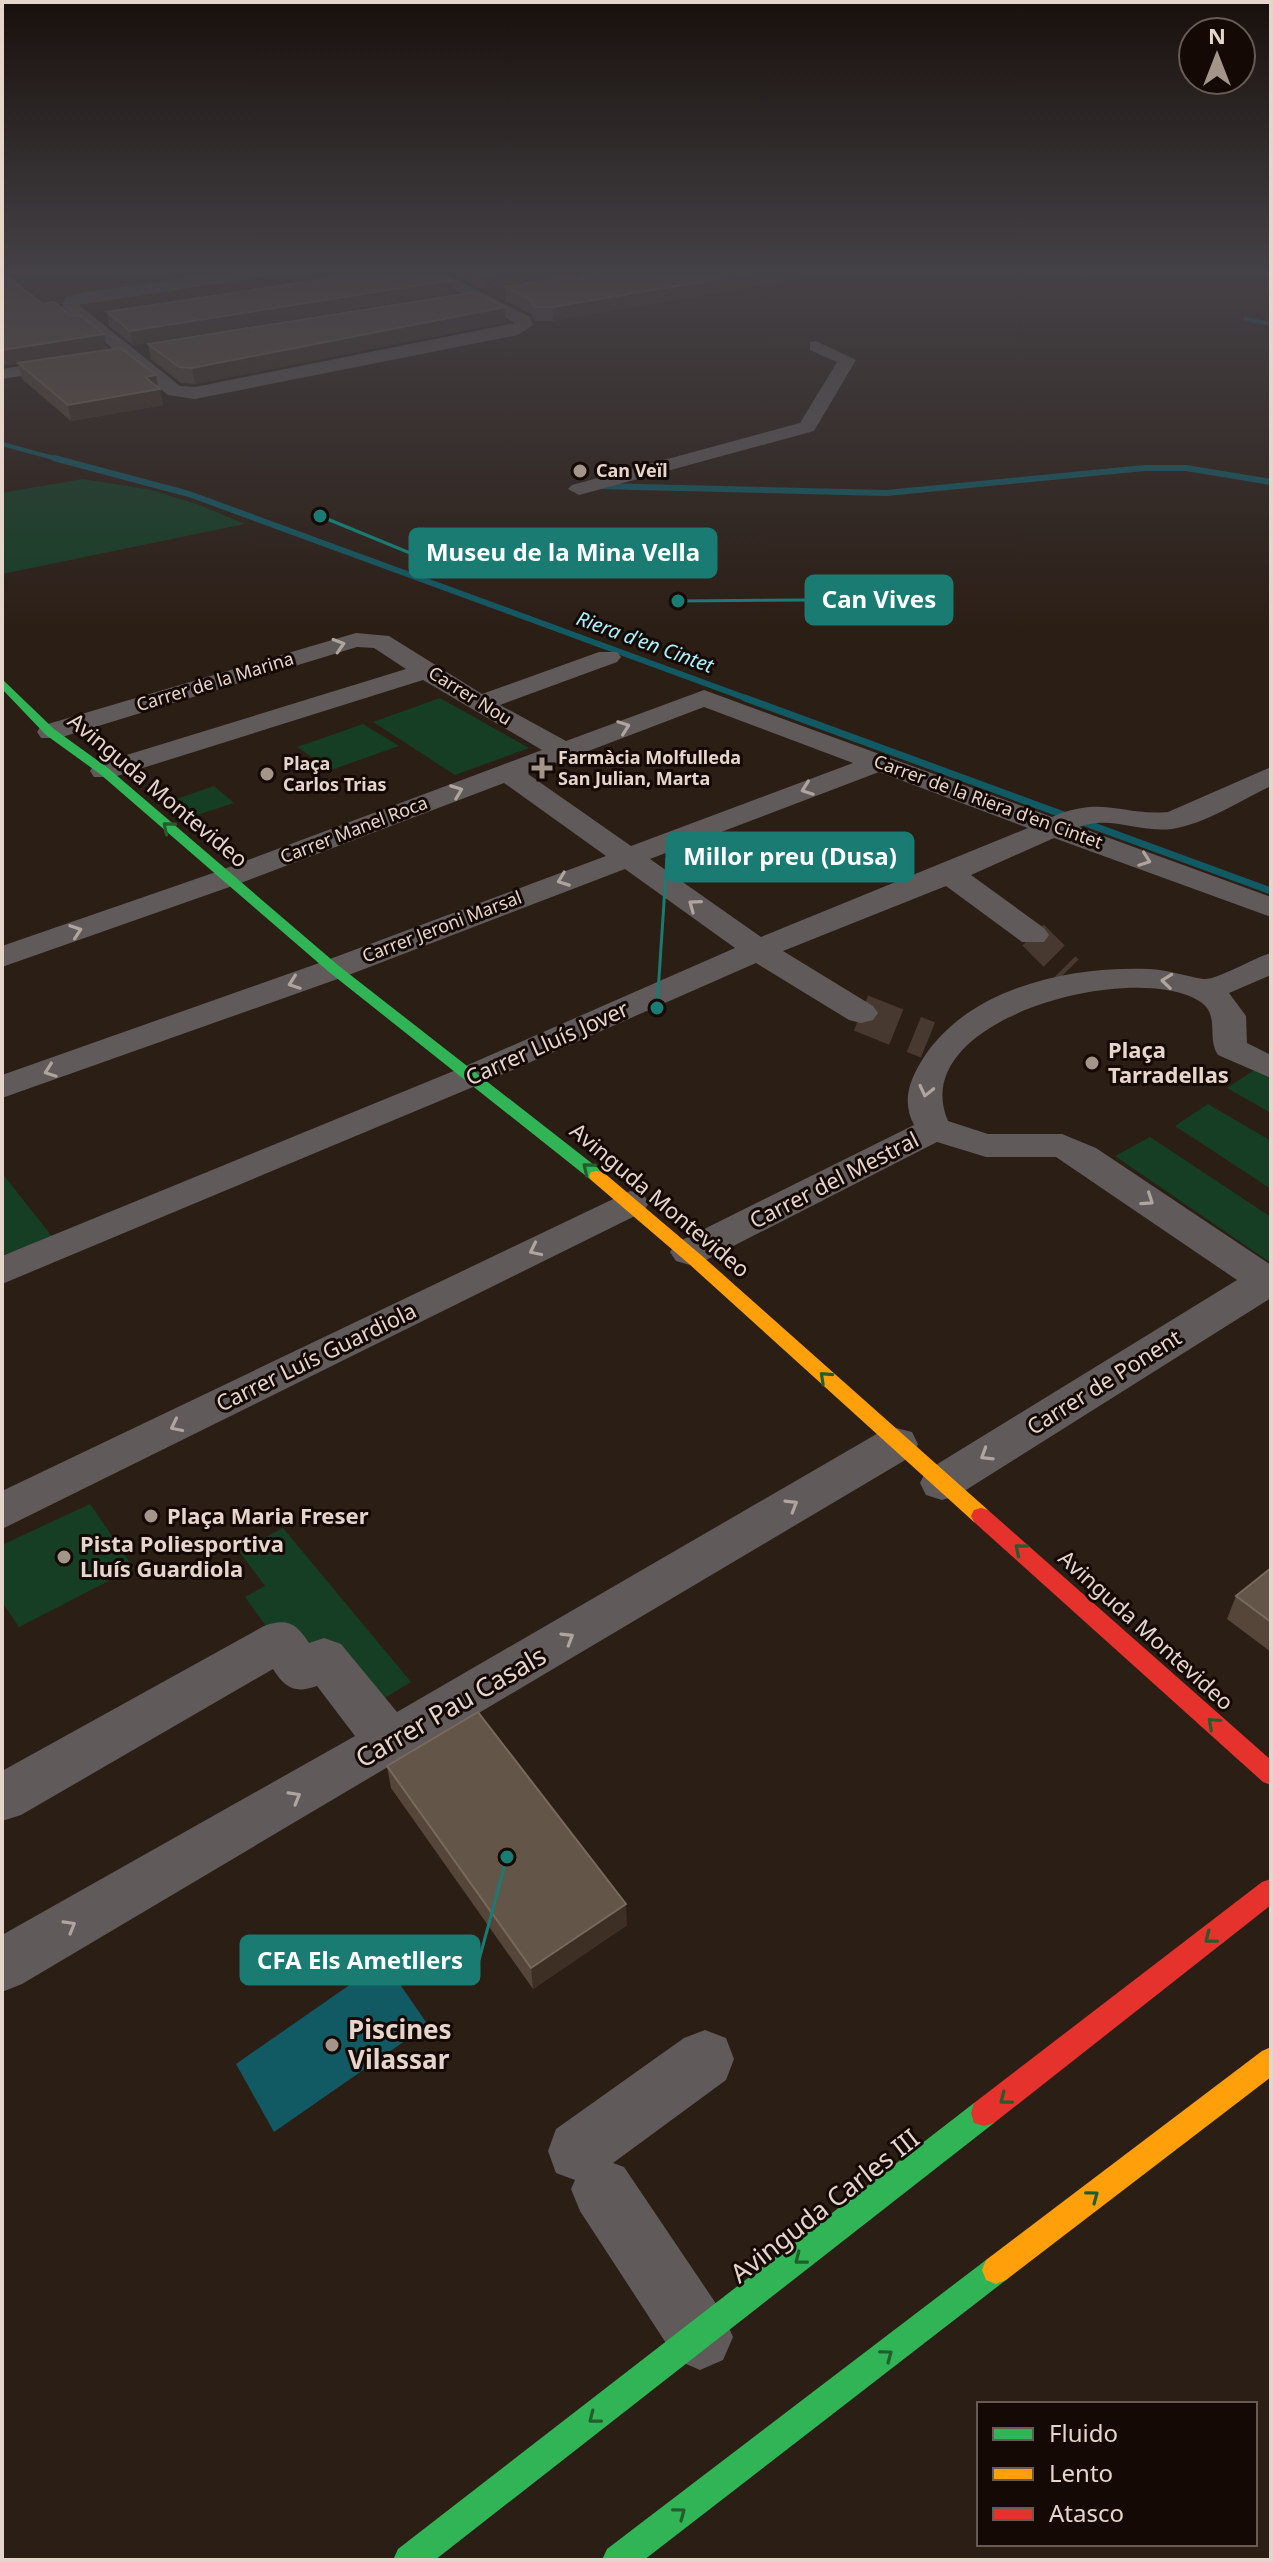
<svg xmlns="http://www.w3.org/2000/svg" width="1273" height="2562" font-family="'Noto Sans',sans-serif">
<rect width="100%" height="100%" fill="#2b1e15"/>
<!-- green -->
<g fill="#153e25">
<polygon points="83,479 151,490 197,504 245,524 2,574 2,493"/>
<polygon points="440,698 529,748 455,775 373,722"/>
<polygon points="363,724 399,746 331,770 297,747"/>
<polygon points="214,786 234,803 188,818 168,802"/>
<polygon points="1256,1069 1271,1077 1271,1113 1227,1088"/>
<polygon points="1208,1104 1271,1141 1271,1189 1175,1126"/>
<polygon points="1150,1137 1271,1217 1271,1263 1115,1156"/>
<polygon points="2,1173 54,1239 2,1255"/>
<polygon points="90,1504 134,1568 19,1627 2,1602 2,1545"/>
<polygon points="283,1528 411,1682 360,1713 301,1675 245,1597 265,1586 239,1551"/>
</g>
<!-- water -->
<polygon fill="#115963" points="384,1961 428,2025 274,2132 236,2064"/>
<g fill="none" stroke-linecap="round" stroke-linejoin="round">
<!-- stream-far2 -->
<g stroke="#115963" stroke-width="4">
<polyline points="1074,272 1088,276"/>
<polyline points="1246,319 1271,324"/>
<polyline points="2,444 61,460"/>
</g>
<!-- stream-far1 -->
<g stroke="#115963" stroke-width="6">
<polyline points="54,458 189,494 751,700"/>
<polyline points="598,486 887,493 1144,468 1186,468 1271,482"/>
</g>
<!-- stream -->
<polyline stroke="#115963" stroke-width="7" points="745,698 1271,891"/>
<!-- street-tunnel-far1 -->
<polyline stroke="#473930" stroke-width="30" stroke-dasharray="30 15" stroke-linecap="butt" points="1033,935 1068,970"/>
<!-- street-tunnel -->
<polyline stroke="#473930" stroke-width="38" stroke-dasharray="38 19" stroke-linecap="butt" points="861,1013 928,1040"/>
<!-- street -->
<g fill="#615a5a" fill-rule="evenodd">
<polygon points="230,272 269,272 261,277 79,305 180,386 195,387 515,323 423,272 442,272 530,317 533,325 518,335 195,399 168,395 62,306 66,297 85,292"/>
<polygon points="816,341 856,360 814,431 579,495 568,489 572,485 800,423 837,362 810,350 810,342"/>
<polygon points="72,358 81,363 78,367 2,379 2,369"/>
<path d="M 356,633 L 389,636 L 482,694 L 599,652 L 617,652 L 621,657 L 617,662 L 500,705 L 566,741 L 704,690 L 1052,817 C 1103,795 1121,816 1168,812 L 1271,767 L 1271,786 C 1241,800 1205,824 1172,829 C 1140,833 1110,815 1079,827 L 1271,897 L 1271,917 L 1054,838 L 971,875 L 1044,928 L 1049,935 L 1044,942 L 1022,942 L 946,886 L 783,951 L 873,1006 L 878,1013 L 873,1020 L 861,1023 L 849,1020 L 756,963 L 485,1082 L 2,1284 L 2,1256 L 461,1068 L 735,948 L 625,869 L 346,976 L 2,1098 L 2,1075 L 322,962 L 606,856 L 504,783 L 238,884 L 2,967 L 2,946 L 216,872 L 542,750 L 423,680 L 114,777 L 94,777 L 90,771 L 94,765 L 406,669 L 374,648 L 357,647 L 59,738 L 41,738 L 37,732 L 41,726 ZM 704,707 L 853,763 L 631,846 L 528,774 ZM 879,772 L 1028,828 L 761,937 L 650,859 Z"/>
<path d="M 1271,953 L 1271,975 L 1229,993 L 1246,1016 L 1247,1043 L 1271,1055 L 1271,1078 L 1218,1055 C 1206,1038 1221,1014 1199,1001 C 1133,960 904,1019 948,1121 L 988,1134 L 1062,1134 L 1096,1148 L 1271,1265 L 1271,1298 L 958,1495 L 942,1500 L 926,1495 L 920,1483 L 926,1471 L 1237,1280 L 1056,1157 L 986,1157 L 937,1142 L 704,1261 L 690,1265 L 676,1261 L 670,1252 L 676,1243 L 914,1125 C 901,1100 910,1079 924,1057 C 970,987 1070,966 1149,969 C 1168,970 1185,976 1203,979 C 1216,981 1255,957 1271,953 Z"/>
<polygon points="630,1191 643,1194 649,1203 643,1212 2,1529 2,1491"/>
<path d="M 896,1428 L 912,1432 L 918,1444 L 912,1456 L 22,1984 L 2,1992 L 2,1935 L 355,1736 L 317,1686 C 295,1694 285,1688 273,1669 L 21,1815 L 2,1821 L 2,1771 L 264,1626 C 287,1618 296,1623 309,1643 L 324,1638 L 341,1644 L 397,1712 L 880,1432 Z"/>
<polygon points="705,2030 726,2038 734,2059 726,2080 613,2163 624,2167 723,2314 733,2337 723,2360 700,2370 677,2360 580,2211 571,2189 575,2180 556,2173 548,2151 556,2129 684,2038"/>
</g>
<!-- fast -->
<g fill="#30b455" fill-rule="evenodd">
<polygon points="2,679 54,729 108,768 339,966 603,1172 605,1176 603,1180 591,1180 329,972 100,774 46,735 2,689"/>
<polygon points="984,2100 994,2103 997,2113 994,2123 435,2560 393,2560 398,2549 974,2103"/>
<polygon points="996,2256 1006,2260 1010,2270 1006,2280 644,2560 602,2560 607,2549 986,2260"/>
</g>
<!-- slow -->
<g fill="#ff9f0a" fill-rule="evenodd">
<polygon points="597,1171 603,1172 701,1255 988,1510 991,1516 988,1522 981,1524 974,1522 688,1263 591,1180 589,1176 591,1172"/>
<polygon points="1271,2047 1271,2077 1006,2280 996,2284 986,2280 982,2270 986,2260 1262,2051"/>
</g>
<!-- jam -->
<g fill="#e5322d" fill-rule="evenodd">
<polygon points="981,1508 988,1510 1271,1760 1271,1785 1263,1782 974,1522 971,1516 974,1510"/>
<polygon points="1271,1879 1271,1905 994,2123 984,2126 974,2123 971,2113 974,2103 1262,1882"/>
</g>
</g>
<!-- wall -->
<g fill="#554639">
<polygon points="450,272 593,272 482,289"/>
<polygon points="2,275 43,304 72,316 104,334 107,349 6,365 2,362"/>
<polygon points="801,278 553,321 535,321 531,314 506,301 505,287"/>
<polygon points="452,280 453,293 133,345 109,326 107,312"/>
<polygon points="506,322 195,384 181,383 151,359 148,344"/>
<polygon points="18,363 156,375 158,387 160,389 163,405 71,421 22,379"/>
<polygon points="1271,1568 1271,1652 1227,1619 1236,1596"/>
<polygon points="387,1766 627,1925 533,1989 391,1788"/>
</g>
<!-- shaded-wall -->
<g fill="#3e2f24">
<polygon points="504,272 593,272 482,289 481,275"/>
<polygon points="759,272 802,272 801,278 553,321 553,307"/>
<polygon points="452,280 453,293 133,345 130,331"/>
<polygon points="505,307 506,322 195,384 192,368"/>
<polygon points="104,334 107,349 6,365 2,350"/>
<polygon points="156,375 158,389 160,389 163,405 71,421 68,405 145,377"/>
<polygon points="626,1904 627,1925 533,1989 531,1968"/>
</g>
<!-- building -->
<g fill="#645549" stroke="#78695d" stroke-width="2">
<polygon points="372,272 438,272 452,280 130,331 107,312"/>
<polygon points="474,272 504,272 481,275"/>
<polygon points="604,272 759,272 553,307 534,307 531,300 505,287"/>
<polygon points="4,274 43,304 54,302 72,316 80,315 104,334 2,350 2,275"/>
<polygon points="476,292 505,307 192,368 179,367 148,344"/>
<polygon points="121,348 156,375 145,377 160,389 68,405 18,363"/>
<polygon points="1271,1568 1271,1622 1236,1596"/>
<polygon points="478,1712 626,1904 531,1968 387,1766"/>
</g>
<!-- one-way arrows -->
<defs><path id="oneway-chevron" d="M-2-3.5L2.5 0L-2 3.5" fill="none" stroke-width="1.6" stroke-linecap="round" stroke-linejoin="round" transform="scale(2)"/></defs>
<g stroke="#b0a49e">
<use href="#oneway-chevron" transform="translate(339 645) rotate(-17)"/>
<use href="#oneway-chevron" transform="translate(624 727) rotate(-20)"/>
<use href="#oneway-chevron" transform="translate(807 789) rotate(160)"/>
<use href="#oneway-chevron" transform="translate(457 791) rotate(-21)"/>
<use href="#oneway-chevron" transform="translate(1145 860) rotate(20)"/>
<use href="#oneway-chevron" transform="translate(563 880) rotate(159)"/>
<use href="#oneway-chevron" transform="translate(694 905) rotate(-144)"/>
<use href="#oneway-chevron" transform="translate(76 931) rotate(-19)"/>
<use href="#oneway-chevron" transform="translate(1167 981) rotate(-174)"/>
<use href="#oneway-chevron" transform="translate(294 983) rotate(160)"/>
<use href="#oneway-chevron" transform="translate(50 1071) rotate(160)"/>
<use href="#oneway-chevron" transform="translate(926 1091) rotate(103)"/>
<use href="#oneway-chevron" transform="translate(1148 1200) rotate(34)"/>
<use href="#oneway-chevron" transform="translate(535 1250) rotate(154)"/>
<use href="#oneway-chevron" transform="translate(176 1426) rotate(154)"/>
<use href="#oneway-chevron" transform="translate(986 1455) rotate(148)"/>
<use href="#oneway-chevron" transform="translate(792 1505) rotate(-31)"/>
<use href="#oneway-chevron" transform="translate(568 1638) rotate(-31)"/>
<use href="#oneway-chevron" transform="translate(295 1797) rotate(-30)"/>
<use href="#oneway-chevron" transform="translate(70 1926) rotate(-30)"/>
</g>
<g stroke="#225e2c">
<use href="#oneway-chevron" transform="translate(168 827) rotate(-140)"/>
<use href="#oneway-chevron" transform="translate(588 1168) rotate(-141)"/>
<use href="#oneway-chevron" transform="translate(825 1377) rotate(-137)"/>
<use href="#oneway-chevron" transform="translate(1020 1549) rotate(-140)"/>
<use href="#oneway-chevron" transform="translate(1213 1723) rotate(-138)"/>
<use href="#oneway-chevron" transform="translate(1210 1938) rotate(142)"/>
<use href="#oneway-chevron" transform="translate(1005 2099) rotate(142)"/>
<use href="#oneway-chevron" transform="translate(1093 2196) rotate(-37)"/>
<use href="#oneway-chevron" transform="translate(800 2259) rotate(142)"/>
<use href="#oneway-chevron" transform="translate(887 2355) rotate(-37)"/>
<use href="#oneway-chevron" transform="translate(594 2418) rotate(142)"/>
<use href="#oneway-chevron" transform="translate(680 2513) rotate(-37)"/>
</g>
<!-- sky -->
<linearGradient id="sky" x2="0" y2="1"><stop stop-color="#18100c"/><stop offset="0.43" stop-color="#444146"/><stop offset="1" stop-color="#444146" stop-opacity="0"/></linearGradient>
<rect width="1273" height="630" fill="url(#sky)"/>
<!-- markers -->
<g fill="#a4958b" stroke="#140904" stroke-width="3">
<circle cx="580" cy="471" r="8"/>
<path d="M538 756h8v8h8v8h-8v8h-8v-8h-8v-8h8z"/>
<circle cx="267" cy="774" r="8"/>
<circle cx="1092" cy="1063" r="8"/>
<circle cx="151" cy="1516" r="8"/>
<circle cx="64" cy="1557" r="8"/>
<circle cx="332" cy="2045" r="8"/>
</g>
<g text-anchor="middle" stroke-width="6" stroke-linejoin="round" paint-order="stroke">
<!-- far-poi labels -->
<g font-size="18" font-weight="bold" fill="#e5d5cb" stroke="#140904" text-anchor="start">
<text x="596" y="477">Can Veïl</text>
<text x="558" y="764">Farmàcia Molfulleda<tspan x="558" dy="21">San Julian, Marta</tspan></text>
<text x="283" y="770">Plaça<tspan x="283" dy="21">Carlos Trias</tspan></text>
</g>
<!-- far-street labels -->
<g font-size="18" fill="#e5d5cb" stroke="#140904">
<text transform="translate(215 682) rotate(-17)" y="6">Carrer de la Marina</text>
<text transform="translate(470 696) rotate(32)" y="6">Carrer Nou</text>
<text transform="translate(988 802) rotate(20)" y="6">Carrer de la Riera d'en Cintet</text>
<text transform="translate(354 830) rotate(-21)" y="6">Carrer Manel Roca</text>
<text transform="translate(442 927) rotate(-21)" y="6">Carrer Jeroni Marsal</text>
</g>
<!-- far-water labels -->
<g font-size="20" font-style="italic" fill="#a9f1fe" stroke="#140904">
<text transform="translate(645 642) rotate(20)" y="7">Riera d'en Cintet</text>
</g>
<!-- street labels -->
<g font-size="22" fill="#e5d5cb" stroke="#140904">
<text transform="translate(158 790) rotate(40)" y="8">Avinguda Montevideo</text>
<text transform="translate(547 1043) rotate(-24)" y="8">Carrer Lluís Jover</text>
<text transform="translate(834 1180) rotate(-27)" y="8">Carrer del Mestral</text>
<text transform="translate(660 1200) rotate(40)" y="8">Avinguda Montevideo</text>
<text transform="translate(316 1357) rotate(-26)" y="8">Carrer Luís Guardiola</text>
<text transform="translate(1104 1382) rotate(-32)" y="8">Carrer de Ponent</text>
<text transform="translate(1146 1630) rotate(42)" y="8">Avinguda Montevideo</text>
</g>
<!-- poi labels -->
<g font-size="22" font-weight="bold" fill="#e5d5cb" stroke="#140904" text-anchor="start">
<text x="1108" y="1058">Plaça<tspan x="1108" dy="25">Tarradellas</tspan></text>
<text x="167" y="1524">Plaça Maria Freser</text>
<text x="80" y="1552">Pista Poliesportiva<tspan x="80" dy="25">Lluís Guardiola</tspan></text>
</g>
<!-- near-street labels -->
<g font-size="26" fill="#e5d5cb" stroke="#140904">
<text transform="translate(451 1707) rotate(-30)" y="9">Carrer Pau Casals</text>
<text transform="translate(825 2206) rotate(-38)" y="9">Avinguda Carles III</text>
</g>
<!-- near-poi labels -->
<g font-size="26" font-weight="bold" fill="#e5d5cb" stroke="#140904" text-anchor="start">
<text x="348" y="2039">Piscines<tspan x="348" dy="30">Vilassar</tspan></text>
</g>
</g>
<!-- callouts -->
<path fill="none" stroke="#1a7b73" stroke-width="3" d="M320 516L410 553M678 601L806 600M657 1008L667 857M507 1857L479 1960"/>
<g fill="#1a7b73" stroke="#140904" stroke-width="3">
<circle cx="320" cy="516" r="8"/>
<circle cx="678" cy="601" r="8"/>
<circle cx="657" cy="1008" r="8"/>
<circle cx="507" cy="1857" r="8"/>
</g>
<g fill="#1a7b73" stroke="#1a7b73" stroke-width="3">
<rect x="410" y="529" width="306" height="48" rx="8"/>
<rect x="806" y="576" width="146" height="48" rx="8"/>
<rect x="667" y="833" width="246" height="48" rx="8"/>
<rect x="241" y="1936" width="238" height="48" rx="8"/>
</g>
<g font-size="24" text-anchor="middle" font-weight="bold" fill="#fff">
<text x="563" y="561">Museu de la Mina Vella</text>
<text x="879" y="608">Can Vives</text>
<text x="790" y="865">Millor preu (Dusa)</text>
<text x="360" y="1969">CFA Els Ametllers</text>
</g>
<!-- border -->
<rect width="1273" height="2562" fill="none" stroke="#e5d5cb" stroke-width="8"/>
<!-- legend -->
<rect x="977" y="2402" width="280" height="144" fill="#140904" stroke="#685b54" stroke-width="2"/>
<rect x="993" y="2428" width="40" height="12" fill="#30b455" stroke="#685b54" stroke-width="2"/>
<text x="1049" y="2442" font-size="24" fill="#e5d5cb">Fluido</text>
<rect x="993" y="2468" width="40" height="12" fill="#ff9f0a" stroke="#685b54" stroke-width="2"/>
<text x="1049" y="2482" font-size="24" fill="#e5d5cb">Lento</text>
<rect x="993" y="2508" width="40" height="12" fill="#e5322d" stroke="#685b54" stroke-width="2"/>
<text x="1049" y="2522" font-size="24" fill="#e5d5cb">Atasco</text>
<!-- north arrow -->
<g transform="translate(1217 56)"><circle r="38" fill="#140904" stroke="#685b54" stroke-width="2"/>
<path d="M0-6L14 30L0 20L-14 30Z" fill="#a4958b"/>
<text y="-12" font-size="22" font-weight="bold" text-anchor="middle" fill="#e5d5cb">N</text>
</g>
</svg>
